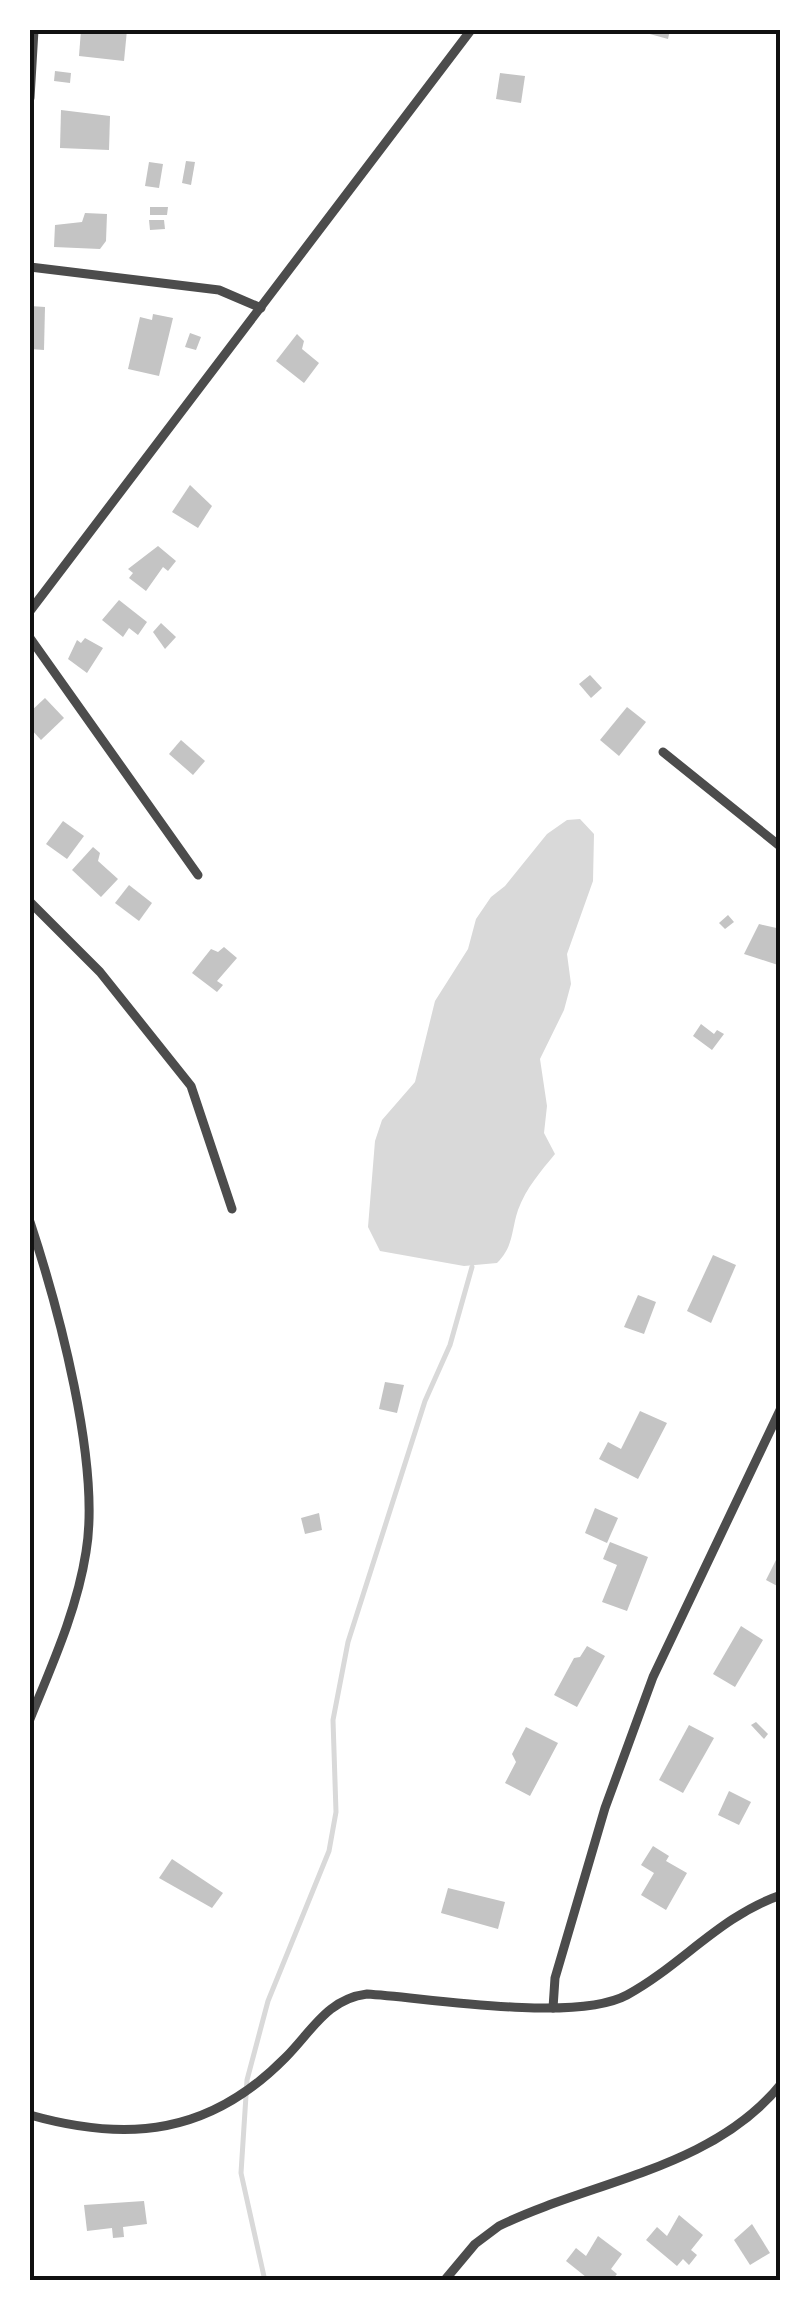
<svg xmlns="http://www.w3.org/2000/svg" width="811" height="2311" font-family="Roboto,sans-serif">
<rect width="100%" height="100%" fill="#fff"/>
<!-- water -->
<path fill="#d9d9d9" d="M 580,819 L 594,834 L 593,881 L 567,954 L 571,984 L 564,1010 L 540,1059 L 547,1106 L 544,1133 L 555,1154 C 541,1171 526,1188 518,1210 C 511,1231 514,1246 497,1263 L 464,1266 L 380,1251 L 368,1227 L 375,1141 L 382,1120 L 415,1082 L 435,1001 L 468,949 L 476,919 L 491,897 L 505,886 L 547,834 L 567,820 Z"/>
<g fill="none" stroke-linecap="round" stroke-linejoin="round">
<!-- stream -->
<polyline stroke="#d9d9d9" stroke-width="5" points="265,2281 241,2173 247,2080 268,2001 329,1851 336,1812 333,1720 348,1642 425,1401 450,1345 472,1267"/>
</g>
<!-- building -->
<g fill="#c4c4c4">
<polygon points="81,30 127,30 124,61 79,56"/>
<polygon points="635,30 670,30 668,39"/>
<polygon points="55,71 71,73 70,83 54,81"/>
<polygon points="500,73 525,76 521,103 496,99"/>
<polygon points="61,110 110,116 109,150 60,148"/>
<polygon points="186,161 195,162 191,185 182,183"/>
<polygon points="149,162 163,164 159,188 145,186"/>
<polygon points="150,207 168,207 167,215 150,215"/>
<polygon points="85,213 107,214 106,241 100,249 54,247 55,225 82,222"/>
<polygon points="149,220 164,220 165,229 150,230"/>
<polygon points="30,306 45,307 44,350 30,349"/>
<polygon points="153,314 173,318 159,376 128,369 140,317 152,320"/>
<polygon points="190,333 201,337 196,350 185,347"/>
<polygon points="297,334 304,341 302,349 319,363 304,383 276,361"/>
<polygon points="190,485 212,506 198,528 172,512"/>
<polygon points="158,546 176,561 168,571 163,567 146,591 129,578 133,573 128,569"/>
<polygon points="119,600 147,622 138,635 129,628 123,637 102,620"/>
<polygon points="161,623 176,637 165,649 153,632"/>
<polygon points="85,638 103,648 87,673 68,659 77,640 81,643"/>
<polygon points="590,675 602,688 591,698 579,684"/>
<polygon points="45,698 64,718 41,740 30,728 30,712"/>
<polygon points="627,707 646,722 619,756 600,740"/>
<polygon points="181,740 205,761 193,775 169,754"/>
<polygon points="63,821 84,836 67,859 46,844"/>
<polygon points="93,847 100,853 98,861 118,879 101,897 72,870"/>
<polygon points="129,885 152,903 139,921 115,903"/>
<polygon points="728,915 734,922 725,929 719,923"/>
<polygon points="759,924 781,929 781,966 744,954"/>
<polygon points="224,947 237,958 217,981 223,985 217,992 192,973 211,949 218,952"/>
<polygon points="701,1024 714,1034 717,1030 724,1034 712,1050 693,1036"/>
<polygon points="713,1255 736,1265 711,1323 687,1311"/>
<polygon points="638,1295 656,1302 644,1334 624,1327"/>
<polygon points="385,1382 404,1385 397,1413 379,1409"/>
<polygon points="640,1411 667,1423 638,1479 599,1459 608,1442 621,1449"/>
<polygon points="595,1508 618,1518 607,1543 585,1533"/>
<polygon points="319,1513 322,1530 305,1534 301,1518"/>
<polygon points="610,1542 648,1557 627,1611 602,1602 617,1565 603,1559"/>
<polygon points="781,1550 781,1588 766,1580"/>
<polygon points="741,1626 763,1640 735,1687 713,1674"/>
<polygon points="587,1646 605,1656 577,1707 554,1695 574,1658 580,1657"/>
<polygon points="756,1722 768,1734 764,1739 751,1725"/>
<polygon points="689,1725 714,1738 683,1793 659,1780"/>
<polygon points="526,1727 558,1743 530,1796 505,1783 516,1762 512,1754"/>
<polygon points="729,1791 751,1802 739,1825 718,1815"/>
<polygon points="653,1846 669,1856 666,1861 687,1873 666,1910 641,1895 654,1873 641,1865"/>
<polygon points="172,1859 223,1893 212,1908 159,1878"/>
<polygon points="448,1888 505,1902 498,1929 441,1913"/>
<polygon points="144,2201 147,2224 123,2227 124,2237 113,2238 112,2228 87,2231 84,2205"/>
<polygon points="679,2215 703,2235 691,2250 697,2255 689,2265 683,2259 677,2266 646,2240 657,2227 667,2236"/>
<polygon points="752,2224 770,2253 750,2265 734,2240"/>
<polygon points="598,2236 622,2254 611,2269 617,2274 611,2281 591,2281 566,2261 576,2248 586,2256"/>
</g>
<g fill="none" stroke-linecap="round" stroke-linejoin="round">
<!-- minor -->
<g stroke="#4c4c4c" stroke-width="9">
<polyline points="30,98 34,30"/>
<polyline points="30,267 219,290 261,308"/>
<polyline points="30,611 471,30"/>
<polyline points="30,638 198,875"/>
<polyline points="663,752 781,847"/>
<polyline points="30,902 100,972 191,1086 232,1209"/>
<path d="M 30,1222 C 58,1307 101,1464 86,1552 C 77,1610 52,1665 30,1719"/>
<polyline points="553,2008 555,1978 605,1808 653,1677 781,1408"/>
<path d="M 30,2115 C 129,2143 210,2134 285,2058 C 312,2031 327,1999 367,1994 C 430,1998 575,2023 627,1995 C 682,1965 720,1916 781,1895"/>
<path d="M 444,2281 L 475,2244 L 499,2226 C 591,2181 713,2169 781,2084"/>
</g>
</g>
<!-- border -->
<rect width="811" height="2311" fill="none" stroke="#ffffff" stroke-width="65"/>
<rect x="32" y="32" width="746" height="2246" fill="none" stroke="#111" stroke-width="4"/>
</svg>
